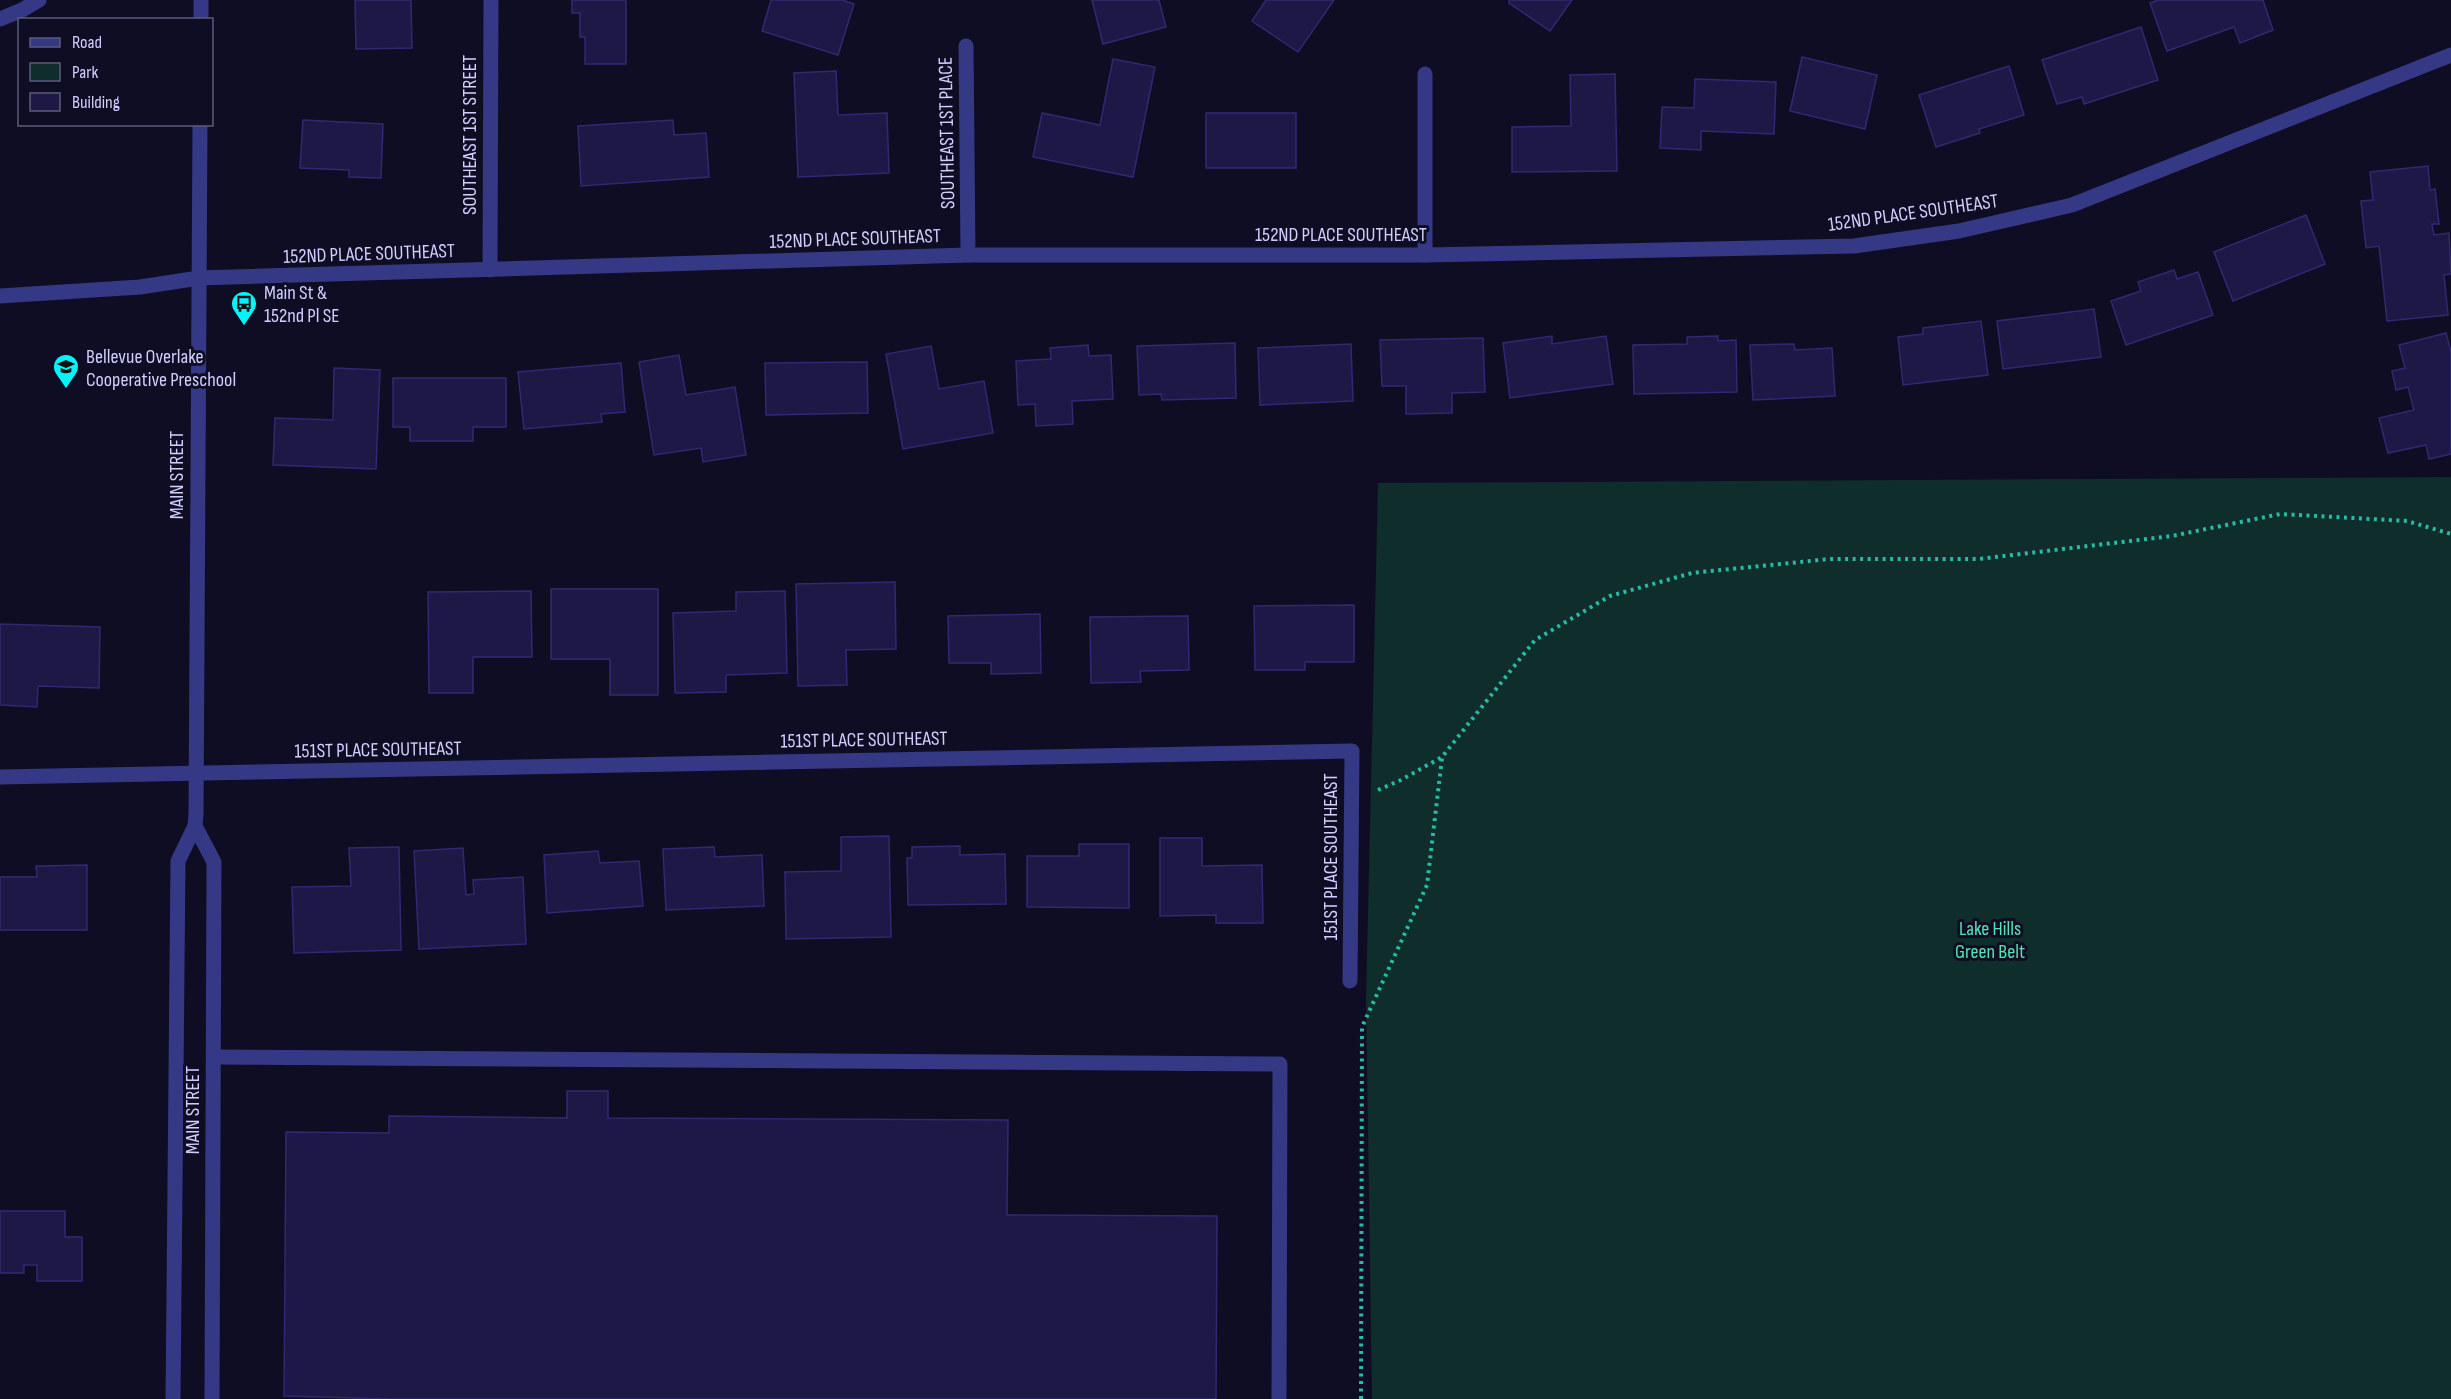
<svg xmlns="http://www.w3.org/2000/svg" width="2451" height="1399" font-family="'Sofia Sans Condensed',sans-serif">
<rect width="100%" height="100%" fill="#0f0d23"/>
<!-- green -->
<polygon fill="#0f2d2a" points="2451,477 2451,1399 1372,1399 1366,999 1378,483"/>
<!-- building -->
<g fill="#1d1845" stroke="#312872" stroke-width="1.5">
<polygon points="355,0 411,0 412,48 356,49"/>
<polygon points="572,0 626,0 626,64 585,64 585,37 580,37 580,13 572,13"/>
<polygon points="771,0 842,0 854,4 838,55 762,31"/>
<polygon points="1092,0 1159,0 1166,27 1103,44"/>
<polygon points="1266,0 1334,0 1298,52 1252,21"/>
<polygon points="1509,0 1572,0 1550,31 1509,3"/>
<polygon points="2158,0 2263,0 2273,30 2240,43 2234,27 2167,51 2150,3"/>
<polygon points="2141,27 2158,80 2084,104 2082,97 2057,104 2042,60"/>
<polygon points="1802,57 1877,75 1865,129 1790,111"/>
<polygon points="1113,59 1155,67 1133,177 1033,157 1042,113 1100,125"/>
<polygon points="2009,66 2024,115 1979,129 1980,133 1936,147 1919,95"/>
<polygon points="836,71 838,115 887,113 889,173 798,177 794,73"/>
<polygon points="1615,74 1617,171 1512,172 1512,127 1571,126 1570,75"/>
<polygon points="1695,79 1776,82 1774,134 1701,131 1701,150 1660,148 1662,107 1694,108"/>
<rect x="1206" y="113" width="90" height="55"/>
<polygon points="303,120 383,124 381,178 349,177 349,170 300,168"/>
<polygon points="673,120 674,135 706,133 709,177 581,186 578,126"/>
<polygon points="2428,166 2430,190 2435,189 2439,224 2432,224 2434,235 2449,233 2451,274 2444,275 2448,315 2387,321 2379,246 2366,248 2361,201 2373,200 2370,172"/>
<polygon points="2306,215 2325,264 2233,301 2214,252"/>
<polygon points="2174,270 2177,279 2198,272 2213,315 2126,345 2111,301 2141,291 2138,282"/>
<polygon points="2094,309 2101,357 2003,369 1997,321"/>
<polygon points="1981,321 1988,375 1903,385 1898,337 1923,334 1923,328"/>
<polygon points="2446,333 2451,352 2451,454 2429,459 2426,445 2388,453 2379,418 2414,410 2408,387 2396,390 2392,371 2405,368 2399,345"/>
<polygon points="1552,336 1552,344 1606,336 1613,384 1510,398 1503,343"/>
<polygon points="1718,336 1718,341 1736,340 1737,392 1634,394 1633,345 1687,344 1687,337"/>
<polygon points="1483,338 1485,392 1452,393 1452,413 1406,414 1406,386 1382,386 1380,340"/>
<polygon points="1235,343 1236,398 1162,400 1161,394 1139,395 1137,346"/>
<polygon points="1351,344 1353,401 1260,405 1258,348"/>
<polygon points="1794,344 1795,350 1832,348 1835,396 1753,400 1750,345"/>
<polygon points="1088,345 1089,356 1111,355 1113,399 1072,401 1073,424 1036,426 1035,404 1018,405 1016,361 1051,359 1050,348"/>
<polygon points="931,346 939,389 984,381 993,433 903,449 886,354"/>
<polygon points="679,355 686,395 735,387 746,455 703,462 701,448 654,455 639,362"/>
<polygon points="867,362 868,413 766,415 765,363"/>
<polygon points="621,363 625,412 601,414 602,422 524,429 518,372"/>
<polygon points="334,368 380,370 376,469 273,465 275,418 333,420"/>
<polygon points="393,378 506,378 506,427 473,427 473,441 410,441 410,427 393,427"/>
<polygon points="895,582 896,649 846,650 847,685 798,686 796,584"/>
<polygon points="551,589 658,589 658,695 610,695 610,659 551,659"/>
<polygon points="531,591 532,657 473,657 473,693 429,693 428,592"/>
<polygon points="785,591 787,673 726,675 726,692 675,693 673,613 736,611 736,592"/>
<polygon points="1354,605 1354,662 1305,662 1305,670 1255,670 1254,606"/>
<polygon points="1040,614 1041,673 991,674 991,663 949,663 948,616"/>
<polygon points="1188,616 1189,670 1140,671 1141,682 1091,683 1090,617"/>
<polygon points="0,624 100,627 99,688 38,686 37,707 0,705"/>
<polygon points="889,836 891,937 786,939 785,872 841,871 841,837"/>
<polygon points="1160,838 1202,838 1202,866 1262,865 1263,923 1216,923 1216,915 1160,916"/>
<polygon points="1079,844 1129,844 1129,908 1027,907 1027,856 1079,856"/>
<polygon points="960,846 960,855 1005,854 1006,904 908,905 907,858 912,858 912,847"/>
<polygon points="399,847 401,950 294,953 292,887 351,886 349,848"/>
<polygon points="714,847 715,857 762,855 764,906 666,910 663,849"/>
<polygon points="463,848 466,895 474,894 473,880 523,877 526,944 419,949 414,851"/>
<polygon points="598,851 600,863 639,861 643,906 547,913 544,855"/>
<polygon points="87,865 87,930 0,930 0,877 37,877 36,866"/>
<polygon points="567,1091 608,1091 608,1118 1008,1120 1007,1215 1217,1216 1216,1399 390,1399 284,1396 286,1132 389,1133 389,1116 567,1118"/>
<polygon points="0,1211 65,1211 65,1237 82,1237 82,1281 37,1281 37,1265 24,1265 24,1273 0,1273"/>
</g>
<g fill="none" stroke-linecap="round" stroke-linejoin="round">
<!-- path -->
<g stroke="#28baa5" stroke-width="4" stroke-dasharray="3 4.5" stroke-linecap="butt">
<polyline points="1378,790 1401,780 1442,757 1535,640 1610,596 1692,573 1829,559 1979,559 2172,536 2280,514 2407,521 2451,534"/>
<polyline points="1361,1399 1362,1027 1427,885 1442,758"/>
</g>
<!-- minor -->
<g stroke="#353885" stroke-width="15">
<polyline points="201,0 201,20"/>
<polyline points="0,19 22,10 39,0"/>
<polyline points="966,46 968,255"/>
<polyline points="1425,74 1425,255"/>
<polyline points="490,270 491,0"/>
<polyline points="0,296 140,287 199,278 968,255 1425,255 1854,246 1959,231 2072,205 2451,55"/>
<polyline points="0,777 1352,751 1350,981"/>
<polyline points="195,826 214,862 212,1399"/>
<polyline points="214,1057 1280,1064 1279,1399"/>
<polyline points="173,1399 178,861 195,826 196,814 200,124"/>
</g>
</g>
<!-- icons -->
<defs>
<symbol id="bus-pin" viewBox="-11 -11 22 30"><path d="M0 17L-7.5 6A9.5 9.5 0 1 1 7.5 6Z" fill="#00f5fa" stroke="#0f0d23"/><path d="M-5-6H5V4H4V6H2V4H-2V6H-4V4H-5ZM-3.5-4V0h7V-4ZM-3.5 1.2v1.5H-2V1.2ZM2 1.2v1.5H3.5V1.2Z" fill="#111"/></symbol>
<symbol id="school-pin" viewBox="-11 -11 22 30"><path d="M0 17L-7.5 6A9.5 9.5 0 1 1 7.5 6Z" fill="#00f5fa" stroke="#0f0d23"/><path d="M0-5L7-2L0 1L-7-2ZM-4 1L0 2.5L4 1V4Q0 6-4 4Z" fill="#111"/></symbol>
</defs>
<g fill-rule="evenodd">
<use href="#bus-pin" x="229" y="289" width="30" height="40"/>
<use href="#school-pin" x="51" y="352" width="30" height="40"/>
</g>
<g text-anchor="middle" stroke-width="6" stroke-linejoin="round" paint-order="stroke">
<!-- street labels -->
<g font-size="20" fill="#d0cfff" stroke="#0f0d23">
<text transform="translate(946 133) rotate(-91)" y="7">SOUTHEAST 1ST PLACE</text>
<text transform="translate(469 135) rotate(-90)" y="7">SOUTHEAST 1ST STREET</text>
<text transform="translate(1913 212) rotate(-8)" y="7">152ND PLACE SOUTHEAST</text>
<text x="1341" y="241">152ND PLACE SOUTHEAST</text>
<text transform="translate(855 238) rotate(-2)" y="7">152ND PLACE SOUTHEAST</text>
<text transform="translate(369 253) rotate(-2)" y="7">152ND PLACE SOUTHEAST</text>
<text transform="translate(176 475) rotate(-90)" y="7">MAIN STREET</text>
<text transform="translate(864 739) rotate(-1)" y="7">151ST PLACE SOUTHEAST</text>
<text transform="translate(378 749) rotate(-1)" y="7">151ST PLACE SOUTHEAST</text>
<text transform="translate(1330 857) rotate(-90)" y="7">151ST PLACE SOUTHEAST</text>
<text transform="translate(192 1110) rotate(-90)" y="7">MAIN STREET</text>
</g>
<!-- poi labels -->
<g font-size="20" fill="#d0cfff" stroke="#0f0d23" text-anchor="start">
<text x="264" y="299">Main St &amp;<tspan x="264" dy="23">152nd Pl SE</tspan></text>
<text x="86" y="363">Bellevue Overlake<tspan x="86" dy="23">Cooperative Preschool</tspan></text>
</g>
<!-- park labels -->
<g font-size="20" fill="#54e5b5" stroke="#0f0d23">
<text x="1990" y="935">Lake Hills<tspan x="1990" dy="23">Green Belt</tspan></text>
</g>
</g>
<!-- legend -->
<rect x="18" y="18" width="195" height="108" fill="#0f0d23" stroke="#5c5b7b" stroke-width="1.5"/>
<rect x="30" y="38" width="30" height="9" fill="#353885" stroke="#5c5b7b" stroke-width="1.5"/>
<text x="72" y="48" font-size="18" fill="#d0cfff">Road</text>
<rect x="30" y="63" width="30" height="18" fill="#0f2d2a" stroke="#5c5b7b" stroke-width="1.5"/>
<text x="72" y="78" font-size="18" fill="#d0cfff">Park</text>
<rect x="30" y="93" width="30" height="18" fill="#1d1845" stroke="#5c5b7b" stroke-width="1.5"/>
<text x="72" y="108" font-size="18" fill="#d0cfff">Building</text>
</svg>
